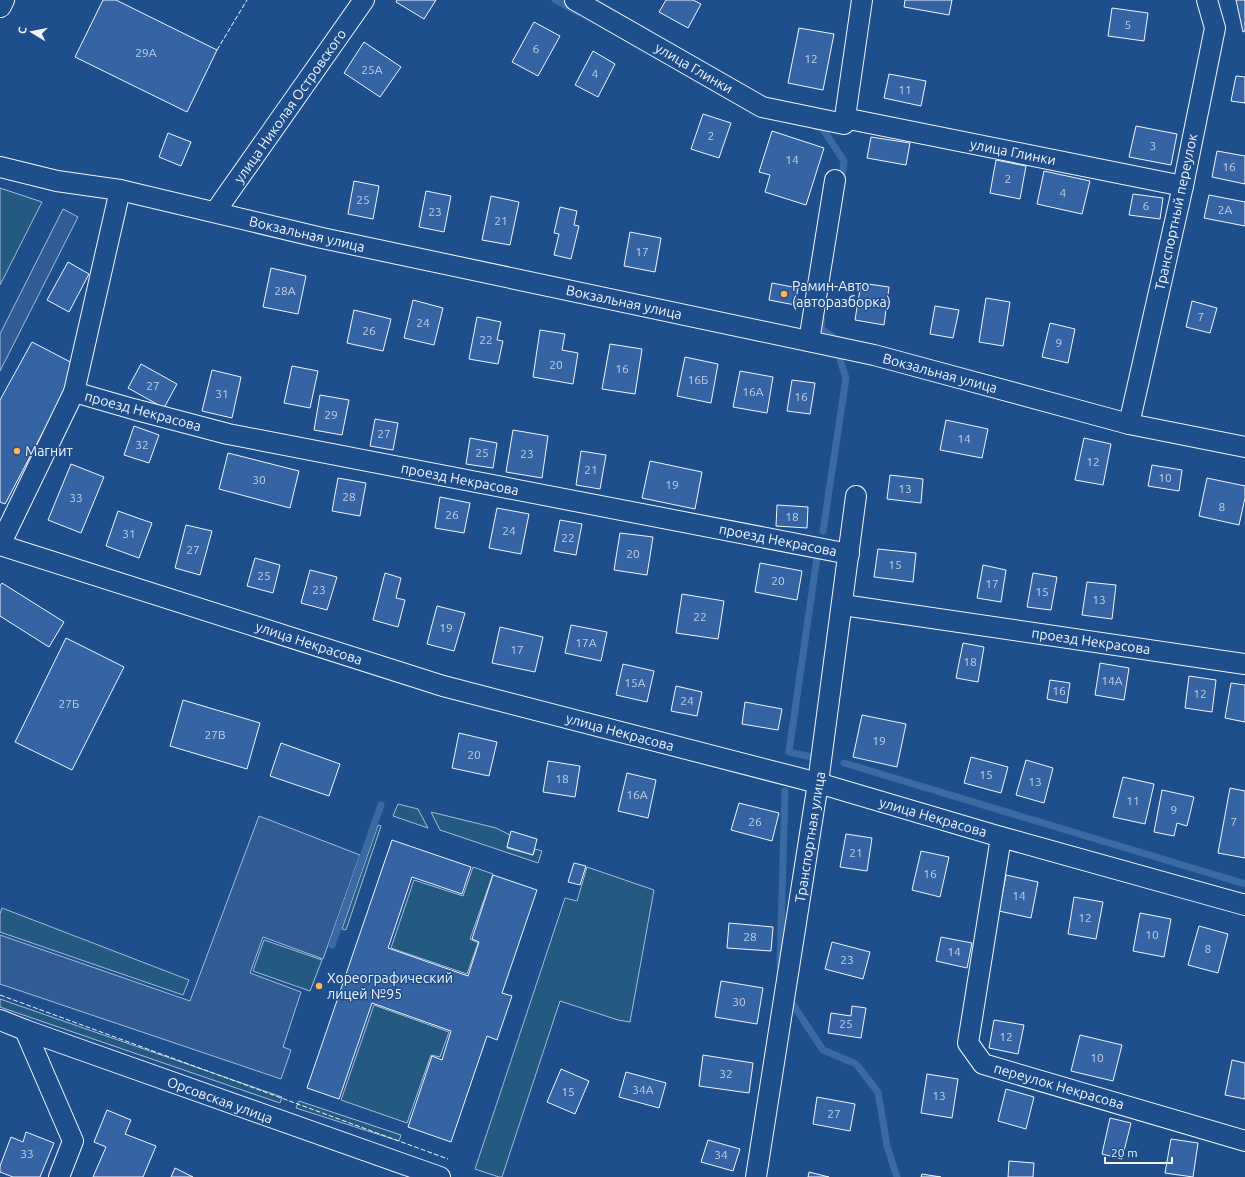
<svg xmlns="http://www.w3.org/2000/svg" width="1245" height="1177" font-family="Ubuntu,sans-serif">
<rect width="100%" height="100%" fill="#1f4e8c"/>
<!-- green -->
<g fill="#245a82" stroke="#a8bbd7">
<polygon points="0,188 42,202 0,285"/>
<polygon points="398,804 418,809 428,828 393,816"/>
<polygon points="431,812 496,828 510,835 507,848 533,855 535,849 542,851 538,863 440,830"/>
<polygon points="378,825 381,826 346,930 342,929"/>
<polygon points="473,867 493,874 470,939 478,943 467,974 391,948 414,880 463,896"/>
<polygon points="587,867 654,890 630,1022 618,1020 560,1001 502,1177 499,1177 475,1169 565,898 577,901"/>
<polygon points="2,908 189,980 183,995 0,932 0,914"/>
<polygon points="264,940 322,960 310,991 253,971"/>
<polygon points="0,999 282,1097 280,1103 0,1007"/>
<polygon points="374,1005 449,1032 440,1057 431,1055 407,1123 341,1100"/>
<polygon points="299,1101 401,1135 399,1141 296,1108"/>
</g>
<!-- parking -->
<g fill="#305b95" stroke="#a8bbd7">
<polygon points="63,209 78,217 0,371 0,334"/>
<polygon points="259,816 360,855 323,959 263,937 250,973 301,992 283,1047 291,1050 281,1079 0,984 0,935 190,1001"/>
</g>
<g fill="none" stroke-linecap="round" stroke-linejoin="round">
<!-- stream -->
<g stroke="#3b69a3" stroke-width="7">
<polyline points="555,0 578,12"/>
<polyline points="816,127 822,128 844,161 841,183"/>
<polyline points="822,320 821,329 833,337"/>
<polyline points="823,531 846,378 840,360"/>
<polyline points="817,758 789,752 818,550"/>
<polyline points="844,763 1245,884"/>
<polyline points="332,945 381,805"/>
<polyline points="780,965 785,791"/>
<polyline points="788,997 823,1050 856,1064 878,1092 887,1146 897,1177"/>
</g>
</g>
<!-- building -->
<g fill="#3563a3" stroke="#f2f6ff">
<polygon points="103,0 116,0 217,50 187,112 75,57"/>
<polygon points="397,0 436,0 424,19 396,2"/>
<polygon points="666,0 693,0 701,4 688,28 659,12"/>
<polygon points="905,0 952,0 949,15 904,7"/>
<polygon points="1236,0 1245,0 1245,31 1243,32"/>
<polygon points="1112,8 1148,13 1144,41 1108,36"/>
<polygon points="534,22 560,36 538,76 512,62"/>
<polygon points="799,28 834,34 823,90 788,83"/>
<polygon points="364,42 401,67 380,97 344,73"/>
<polygon points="593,51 615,64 598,97 575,85"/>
<polygon points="889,74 926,81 921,106 884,98"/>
<polygon points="1236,76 1245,77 1245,103 1231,101"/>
<polygon points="703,114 731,123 719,158 691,149"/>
<polygon points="1136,126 1177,134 1171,165 1129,157"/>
<polygon points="772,131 824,148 806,205 765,192 770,175 759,172"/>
<polygon points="168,133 191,142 181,166 159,157"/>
<polygon points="871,137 910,143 906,165 867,158"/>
<polygon points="1217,151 1245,156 1245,184 1212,177"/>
<polygon points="996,160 1026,166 1020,199 990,193"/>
<polygon points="1044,171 1090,181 1082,214 1037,204"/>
<polygon points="354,181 379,186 373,219 348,214"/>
<polygon points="426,191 451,196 444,232 419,227"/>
<polygon points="1133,194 1163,198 1160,219 1129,215"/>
<polygon points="1209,195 1245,202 1245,226 1204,218"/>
<polygon points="491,196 519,202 510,245 482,240"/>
<polygon points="560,207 577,211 574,225 579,226 571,259 554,255 559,234 554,233"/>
<polygon points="630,232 661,238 655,272 624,266"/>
<polygon points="68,262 89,274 69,312 47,300"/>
<polygon points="271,268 306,276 298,314 263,307"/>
<polygon points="772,283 798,288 795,305 769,300"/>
<polygon points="861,283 889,287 884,325 855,320"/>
<polygon points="986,298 1010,302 1003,346 979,342"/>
<polygon points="413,300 443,308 434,345 404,338"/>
<polygon points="1192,301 1217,308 1210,333 1186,327"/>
<polygon points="935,306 959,310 953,338 930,334"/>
<polygon points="354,310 391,319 383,351 347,343"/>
<polygon points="477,317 501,322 497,340 503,341 498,364 469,359"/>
<polygon points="1050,323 1075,329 1068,363 1042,357"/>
<polygon points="540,330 565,334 562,350 578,353 573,384 533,377"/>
<polygon points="32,342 78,366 5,504 0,502 0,400"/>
<polygon points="610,344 642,349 635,394 602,389"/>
<polygon points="685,357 718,364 711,403 677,396"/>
<polygon points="141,364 177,384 164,408 128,388"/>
<polygon points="292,366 318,371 310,408 284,403"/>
<polygon points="212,370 241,377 232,418 202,411"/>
<polygon points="740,371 773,377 767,413 733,407"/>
<polygon points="792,380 815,383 810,414 787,411"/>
<polygon points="320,395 349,400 342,435 314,430"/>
<polygon points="375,419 398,423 393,450 370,446"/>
<polygon points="946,420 988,429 982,458 940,450"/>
<polygon points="134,426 159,435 149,463 124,455"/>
<polygon points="513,430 548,436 542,478 506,472"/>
<polygon points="470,438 497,443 493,468 466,464"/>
<polygon points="1084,438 1111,444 1103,485 1075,480"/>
<polygon points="581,451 606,455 600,489 576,485"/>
<polygon points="228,453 299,471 290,508 219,489"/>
<polygon points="650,461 702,472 695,509 642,498"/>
<polygon points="71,464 104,477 81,533 48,520"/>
<polygon points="1152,465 1182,470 1179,491 1148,486"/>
<polygon points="890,475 923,479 921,503 887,499"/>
<polygon points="338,478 366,483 360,516 332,511"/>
<polygon points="1207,478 1245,486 1245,498 1239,525 1199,516"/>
<polygon points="440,497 470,503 464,533 435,528"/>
<polygon points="777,505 808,507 807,528 776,526"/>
<polygon points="497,508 529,514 521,554 489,548"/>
<polygon points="118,511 152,523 139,558 106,546"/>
<polygon points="560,520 582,524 576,555 554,551"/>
<polygon points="186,525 212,531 200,575 175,568"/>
<polygon points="620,533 653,537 647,575 614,570"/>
<polygon points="878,549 916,553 913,582 874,577"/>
<polygon points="255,558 280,565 273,593 247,586"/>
<polygon points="760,563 802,571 797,600 755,592"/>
<polygon points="983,565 1006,570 1001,602 977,598"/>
<polygon points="310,570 337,577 327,610 301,603"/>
<polygon points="385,573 401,578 396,598 405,600 398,627 373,620"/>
<polygon points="1033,573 1057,577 1051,610 1027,607"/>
<polygon points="1087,582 1116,585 1112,619 1082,615"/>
<polygon points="2,583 64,622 49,647 0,616 0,586"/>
<polygon points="682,594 724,601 718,639 676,633"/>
<polygon points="437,606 465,613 454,651 427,644"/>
<polygon points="571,625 607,632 601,661 565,653"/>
<polygon points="500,627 543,637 535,672 492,663"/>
<polygon points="66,638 124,667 72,770 15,742"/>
<polygon points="963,643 984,647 978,682 956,678"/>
<polygon points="1100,663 1129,668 1124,700 1095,695"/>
<polygon points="623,664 654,671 647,702 616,695"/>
<polygon points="1189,676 1216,680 1212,712 1185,708"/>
<polygon points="1050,680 1070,683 1067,703 1047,699"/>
<polygon points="1231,683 1245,685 1245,722 1225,718"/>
<polygon points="676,686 702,692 697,716 671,711"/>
<polygon points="183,700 260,723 247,769 170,746"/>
<polygon points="745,702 782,709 778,730 742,724"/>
<polygon points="862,715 906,724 897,767 853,757"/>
<polygon points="459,733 497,742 489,776 452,768"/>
<polygon points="281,743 340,764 329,796 270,776"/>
<polygon points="971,757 1008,767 1001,793 964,783"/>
<polygon points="1026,760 1053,768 1044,803 1016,795"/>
<polygon points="548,761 580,766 575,797 543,792"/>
<polygon points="627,773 656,780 648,818 618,811"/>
<polygon points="1123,777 1154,784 1145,824 1113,817"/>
<polygon points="1230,788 1245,791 1245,858 1218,853"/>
<polygon points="1162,790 1194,797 1187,826 1177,823 1174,836 1154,832"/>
<polygon points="739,803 779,813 772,841 731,830"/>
<polygon points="511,831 537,839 533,855 507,847"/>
<polygon points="846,834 872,838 867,871 840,867"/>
<polygon points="392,840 471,867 462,894 412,877 388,948 468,976 479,942 472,939 493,875 537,890 502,993 512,996 497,1040 487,1036 451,1142 408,1127 432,1056 442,1060 451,1031 372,1003 339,1099 307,1088"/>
<polygon points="921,851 949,857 940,897 912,890"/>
<polygon points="574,863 586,866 580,885 568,882"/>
<polygon points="1006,875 1038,882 1031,918 999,911"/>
<polygon points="1074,897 1103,902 1096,939 1068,934"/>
<polygon points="1140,913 1171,919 1164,957 1133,951"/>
<polygon points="729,923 773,927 771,951 727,948"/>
<polygon points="1199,926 1228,934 1218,973 1188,965"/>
<polygon points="941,937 972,943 967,968 936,961"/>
<polygon points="832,942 870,952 863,979 825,969"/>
<polygon points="721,981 763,988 757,1024 715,1017"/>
<polygon points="852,1006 866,1008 861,1038 828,1033 831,1013 851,1016"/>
<polygon points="994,1020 1024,1025 1018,1054 989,1048"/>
<polygon points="1080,1035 1122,1045 1113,1081 1071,1071"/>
<polygon points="703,1055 753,1063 749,1093 699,1086"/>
<polygon points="1232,1060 1245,1063 1245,1099 1225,1095"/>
<polygon points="561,1069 589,1081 575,1114 547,1102"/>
<polygon points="626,1072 666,1083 659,1108 619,1097"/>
<polygon points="927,1074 958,1079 952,1118 921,1113"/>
<polygon points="1006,1089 1034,1097 1026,1129 998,1121"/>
<polygon points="817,1097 855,1104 850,1131 813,1124"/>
<polygon points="107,1110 131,1120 125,1134 156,1146 143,1177 93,1177 106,1147 94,1142"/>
<polygon points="1110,1118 1131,1123 1122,1159 1102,1154"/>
<polygon points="26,1132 54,1143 40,1177 13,1177 0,1172 0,1166 11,1137 23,1142"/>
<polygon points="1171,1139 1198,1143 1193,1177 1165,1173"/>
<polygon points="708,1140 740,1149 733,1171 701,1162"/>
<polygon points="1009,1161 1034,1163 1033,1177 1008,1177"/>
<polygon points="175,1168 193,1177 171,1177"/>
<polygon points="809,1172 829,1177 808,1177"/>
<polygon points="922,1174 941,1177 921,1177"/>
</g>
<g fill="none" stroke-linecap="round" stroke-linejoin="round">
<defs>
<g id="street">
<polyline points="575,0 762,107 844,124 862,0"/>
<polyline points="844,118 1183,186"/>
<polyline points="0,167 57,181 120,190 322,238 874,355 1129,424 1245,447"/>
<polyline points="215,212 364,0"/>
<polyline points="809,341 835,180"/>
<polyline points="74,392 133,409 228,434 849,554"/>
<polyline points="1129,424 1183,186 1215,28 1207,0"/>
<polyline points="0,545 443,686 818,783 1001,837 1245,905"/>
<polyline points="0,545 74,392 120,190"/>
<polyline points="843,605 1245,664"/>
<polyline points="1001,837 968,1043 983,1064 1245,1141"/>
<polyline points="0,1020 25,1030 440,1177"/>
<polyline points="25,1030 73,1141 59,1177"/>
<polyline points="756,1177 818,783 856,496"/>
</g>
<polyline id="secondary" points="0,6 3,0"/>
</defs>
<!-- street casing -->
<use href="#street" stroke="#f2f6ff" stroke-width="22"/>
<!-- secondary casing -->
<use href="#secondary" stroke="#f2f6ff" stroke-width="24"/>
<!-- street -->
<use href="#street" stroke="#1f4e8c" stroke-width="20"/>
<!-- secondary -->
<use href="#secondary" stroke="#1f4e8c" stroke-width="22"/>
<!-- fence -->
<g stroke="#f2f6ff" stroke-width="1" stroke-dasharray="5 2" stroke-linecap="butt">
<polyline points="217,50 247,0"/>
<polyline points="0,995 448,1159"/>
</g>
</g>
<!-- markers -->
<g fill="#ffb74d" stroke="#1f4e8c" stroke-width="1.5">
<circle cx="784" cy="294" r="4"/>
<circle cx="17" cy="451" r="4"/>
<circle cx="319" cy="986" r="4"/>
</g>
<g text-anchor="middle" stroke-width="3" stroke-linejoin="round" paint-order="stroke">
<!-- number labels -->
<g font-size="12" fill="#c3d1e8">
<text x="1128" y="29">5</text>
<text x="536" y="53">6</text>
<text x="146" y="57">29А</text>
<text x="811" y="63">12</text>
<text x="372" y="74">25А</text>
<text x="595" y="78">4</text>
<text x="905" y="94">11</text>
<text x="711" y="140">2</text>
<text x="1153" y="150">3</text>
<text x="792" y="164">14</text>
<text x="1229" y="171">16</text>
<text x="1008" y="183">2</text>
<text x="1063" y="197">4</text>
<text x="363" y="204">25</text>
<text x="1146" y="210">6</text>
<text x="1225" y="214">2А</text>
<text x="435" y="216">23</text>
<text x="501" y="225">21</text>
<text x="642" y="256">17</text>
<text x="285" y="295">28А</text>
<text x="1201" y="321">7</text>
<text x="423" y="327">24</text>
<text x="369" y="335">26</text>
<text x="486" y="344">22</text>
<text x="1059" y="347">9</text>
<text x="556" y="369">20</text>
<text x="622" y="373">16</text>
<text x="698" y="384">16Б</text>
<text x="153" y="390">27</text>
<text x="753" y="396">16А</text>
<text x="222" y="398">31</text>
<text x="801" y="401">16</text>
<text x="331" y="419">29</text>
<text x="384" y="438">27</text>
<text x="964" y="443">14</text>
<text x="142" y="449">32</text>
<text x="482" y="457">25</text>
<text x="527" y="458">23</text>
<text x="1093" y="466">12</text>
<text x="591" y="474">21</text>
<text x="1165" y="482">10</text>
<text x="259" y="484">30</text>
<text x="672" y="489">19</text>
<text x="905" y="493">13</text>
<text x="349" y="501">28</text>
<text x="76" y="502">33</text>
<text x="1222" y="511">8</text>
<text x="452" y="519">26</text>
<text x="792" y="521">18</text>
<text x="509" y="535">24</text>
<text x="129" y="538">31</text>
<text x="568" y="542">22</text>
<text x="193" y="554">27</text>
<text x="633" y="558">20</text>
<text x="895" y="569">15</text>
<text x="264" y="580">25</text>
<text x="778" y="585">20</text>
<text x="992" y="588">17</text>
<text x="319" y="594">23</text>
<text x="1042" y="596">15</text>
<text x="1099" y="604">13</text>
<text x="700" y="621">22</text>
<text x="446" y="632">19</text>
<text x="586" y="647">17А</text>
<text x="517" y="654">17</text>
<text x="970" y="666">18</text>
<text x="1112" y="685">14А</text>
<text x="635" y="687">15А</text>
<text x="1059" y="695">16</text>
<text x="1200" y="698">12</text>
<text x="687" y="705">24</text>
<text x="69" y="708">27Б</text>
<text x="215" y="739">27В</text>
<text x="879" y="745">19</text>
<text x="474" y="759">20</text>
<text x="986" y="779">15</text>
<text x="562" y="783">18</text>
<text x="1035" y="786">13</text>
<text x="637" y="799">16А</text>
<text x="1133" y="805">11</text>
<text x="1174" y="814">9</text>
<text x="755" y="826">26</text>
<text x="1234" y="826">7</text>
<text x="856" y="857">21</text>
<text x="930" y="878">16</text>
<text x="1019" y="900">14</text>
<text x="1085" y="922">12</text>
<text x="1152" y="939">10</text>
<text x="750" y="941">28</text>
<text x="1208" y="953">8</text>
<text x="954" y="956">14</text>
<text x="847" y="964">23</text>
<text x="739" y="1006">30</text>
<text x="846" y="1028">25</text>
<text x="1006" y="1041">12</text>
<text x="1097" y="1062">10</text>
<text x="726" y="1078">32</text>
<text x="643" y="1094">34А</text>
<text x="568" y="1096">15</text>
<text x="939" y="1100">13</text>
<text x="834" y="1118">27</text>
<text x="27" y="1158">33</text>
<text x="721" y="1159">34</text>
</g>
<!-- street labels -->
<g font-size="14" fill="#f2f6ff" stroke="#1f4e8c">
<text transform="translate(694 68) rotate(30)" y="5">улица Глинки</text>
<text transform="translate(290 106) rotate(-55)" y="5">улица Николая Островского</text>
<text transform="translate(1013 152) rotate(11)" y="5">улица Глинки</text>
<text transform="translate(1176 212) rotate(-78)" y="5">Транспортный переулок</text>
<text transform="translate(307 234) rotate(13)" y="5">Вокзальная улица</text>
<text transform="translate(624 302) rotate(12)" y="5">Вокзальная улица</text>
<text transform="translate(940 373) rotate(15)" y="5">Вокзальная улица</text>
<text transform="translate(143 411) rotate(15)" y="5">проезд Некрасова</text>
<text transform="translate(460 479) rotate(11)" y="5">проезд Некрасова</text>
<text transform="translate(778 540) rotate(11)" y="5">проезд Некрасова</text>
<text transform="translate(1091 641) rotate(8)" y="5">проезд Некрасова</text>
<text transform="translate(309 643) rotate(18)" y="5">улица Некрасова</text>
<text transform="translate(620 732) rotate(15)" y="5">улица Некрасова</text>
<text transform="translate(933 817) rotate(16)" y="5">улица Некрасова</text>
<text transform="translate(810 837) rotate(-81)" y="5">Транспортная улица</text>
<text transform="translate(1059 1086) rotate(16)" y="5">переулок Некрасова</text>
<text transform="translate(220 1100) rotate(20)" y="5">Орсовская улица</text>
</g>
<!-- poi labels -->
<g font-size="14" fill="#f2f6ff" stroke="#1f4e8c" text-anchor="start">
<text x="792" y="291">Рамин-Авто<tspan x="792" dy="16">(авторазборка)</tspan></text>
<text x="25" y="456">Магнит</text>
<text x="327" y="983">Хореографический<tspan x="327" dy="16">лицей №95</tspan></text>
</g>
</g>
<!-- north arrow -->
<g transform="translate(32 32) rotate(280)" stroke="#1f4e8c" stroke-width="3" paint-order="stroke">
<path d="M0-3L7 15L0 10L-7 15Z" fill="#f2f6ff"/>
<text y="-6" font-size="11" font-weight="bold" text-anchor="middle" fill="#f2f6ff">С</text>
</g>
<!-- scale -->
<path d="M1105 1157v6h67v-6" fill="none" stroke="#f2f6ff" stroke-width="2"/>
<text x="1111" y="1157" font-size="12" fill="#f2f6ff" stroke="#1f4e8c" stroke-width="3" paint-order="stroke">20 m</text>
</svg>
